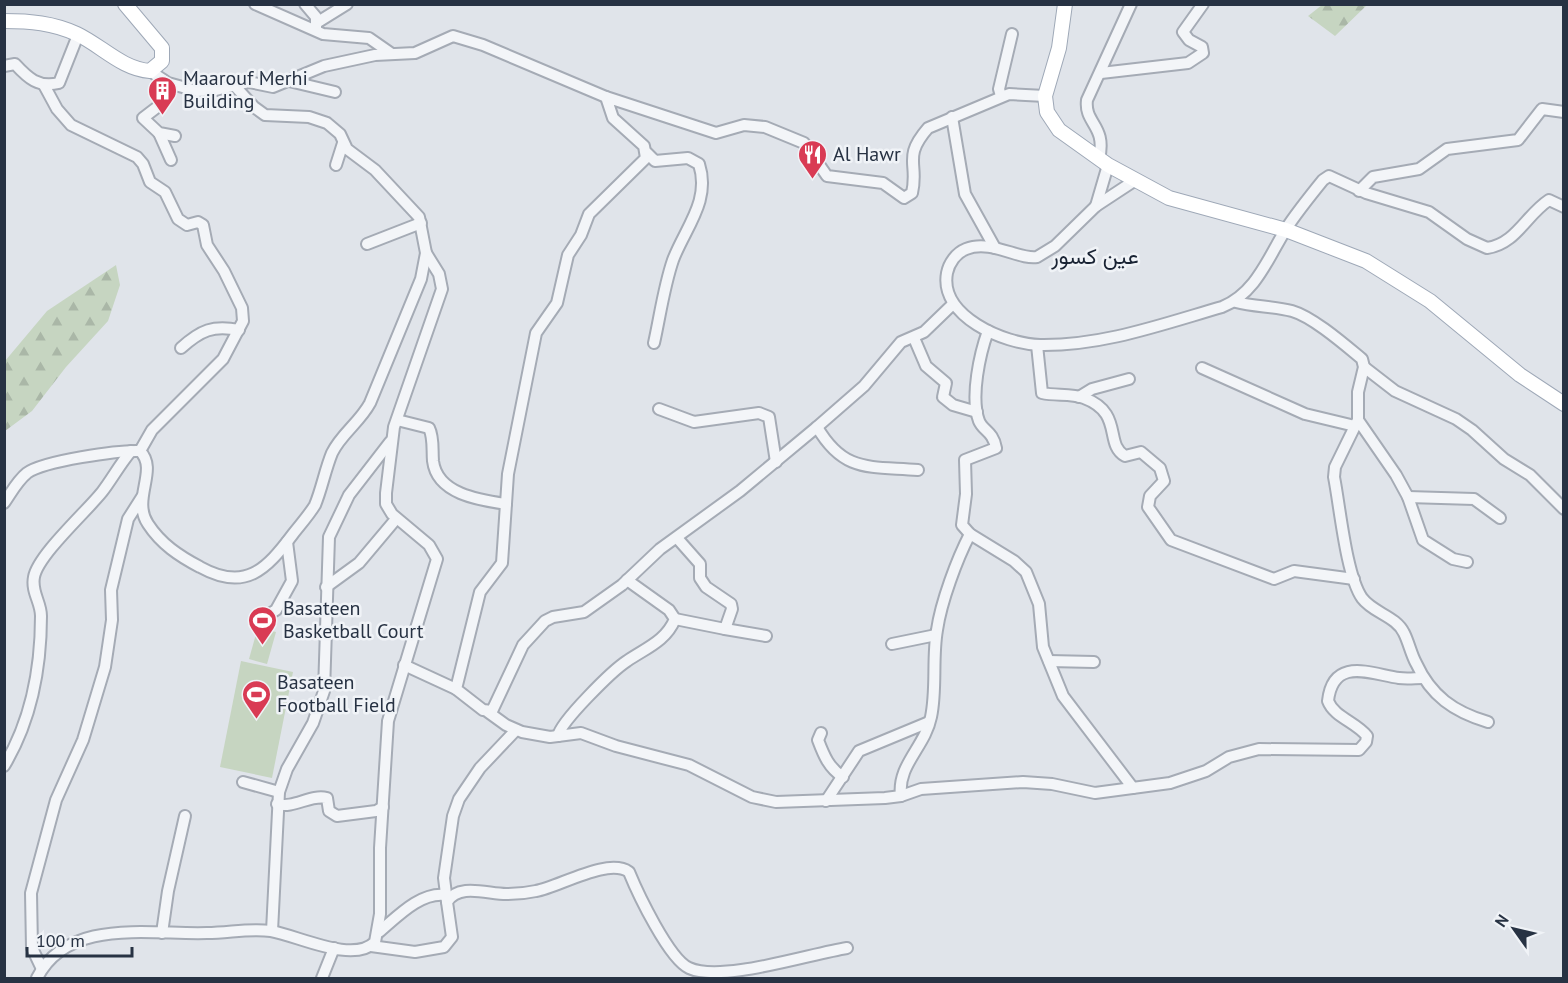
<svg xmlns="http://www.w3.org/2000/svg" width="1568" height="983" font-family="'PT Sans',Vazirmatn,sans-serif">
<defs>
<pattern id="forest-firs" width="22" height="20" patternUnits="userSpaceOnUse" patternTransform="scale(1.5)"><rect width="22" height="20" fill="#c6d5c1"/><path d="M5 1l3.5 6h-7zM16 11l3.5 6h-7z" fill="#aab7a7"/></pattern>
</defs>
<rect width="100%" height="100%" fill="#e0e4ea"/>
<!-- forest -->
<g fill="url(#forest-firs)">
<polygon points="1322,5 1322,4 1367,5 1335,36 1308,16"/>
<polygon points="116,265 120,285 108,321 66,367 32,411 5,431 5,361 47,311"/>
</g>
<!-- garden -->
<g fill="#c6d5c1">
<polygon points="258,627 276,632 267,664 249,659"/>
<polygon points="241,661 293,672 272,778 220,767"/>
</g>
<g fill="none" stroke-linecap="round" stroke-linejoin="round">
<defs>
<g id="minor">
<polyline points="255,4 323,34 369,38 392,54"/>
<polyline points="305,4 316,17 316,28"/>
<polyline points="318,22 347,4"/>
<path d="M 4,66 L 15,64 C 28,78 38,88 59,83 L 78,35"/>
<polyline points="150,71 168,83 197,91 216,90 249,82 273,87 324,66 375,55 415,53 453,36 483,45 606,97"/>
<polyline points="1101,73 1188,63 1203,53 1202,47 1189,40 1183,32 1203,4"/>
<polyline points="163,80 160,105 143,118 159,133 175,136"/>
<polyline points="289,81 335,92"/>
<polyline points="44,85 57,109 71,125 137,157 143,164 150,182 165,192 178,219 187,225 198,222 203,225 207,245 224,271 242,308 243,321 223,359 152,430 140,451"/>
<polyline points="1001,96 999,89 1012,34"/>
<polyline points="952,117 965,194 995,248"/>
<polyline points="159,133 171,160"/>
<path d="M 647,153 L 655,161 L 688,158 L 699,164 C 711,201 685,228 673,260 C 664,286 660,316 654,343"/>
<path d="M 1099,159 C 1107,125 1084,124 1087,100 L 1131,4"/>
<polyline points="336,165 343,143"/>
<path d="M 1134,181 L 1096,206 L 1055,246 L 1037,257 C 1019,260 991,239 966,249 C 956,253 949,263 947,273 C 939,316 1004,344 1040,345 C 1103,346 1163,324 1222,307 C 1256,293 1268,258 1286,229 C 1297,212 1310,196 1323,180 L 1329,176 L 1366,193 L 1429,212 L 1467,239 L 1487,248 C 1516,244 1526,215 1549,200 L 1564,207"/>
<polyline points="1359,191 1373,177 1419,169 1447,149 1518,140 1542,109 1564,112"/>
<polyline points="1096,206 1108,165"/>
<polyline points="367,244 421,223"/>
<path d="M 1236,302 C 1254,307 1273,306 1292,311 C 1313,317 1345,345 1362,359 L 1364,367 L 1358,392 L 1358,420 L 1335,467 L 1334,477 C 1340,507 1346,575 1362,598 C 1373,613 1396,616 1404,633 C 1409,643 1411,654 1416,663 C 1431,696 1454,712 1488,722"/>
<path d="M 952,305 L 924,332 L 901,342 L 864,386 L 817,427 L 740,491 L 660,549 L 622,585 L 584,612 L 553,617 L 545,621 L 523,645 L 492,711 L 483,710 L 456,689 L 480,592 L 502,563 L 508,474 L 536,333 L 557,303 L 568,255 L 581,235 L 589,214 L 646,158 L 644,146 L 613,118 L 606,97 L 716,133 L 744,125 L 765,127 L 804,143 L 827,176 L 883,183 L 904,198 L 912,193 C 919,163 902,158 928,128 L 1009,94 L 1045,96"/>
<path d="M 988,331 C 980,353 970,397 979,421 C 983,431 993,431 996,448 L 965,460 L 966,494 L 962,525 L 970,534 L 1014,561 L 1026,572 L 1039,604 L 1043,647 L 1063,696 L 1133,788"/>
<polyline points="914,338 926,366 946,383 943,397 953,405 977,412"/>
<path d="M 1037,345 L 1042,393 C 1056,396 1071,393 1084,398 C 1124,413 1104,444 1125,456 L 1141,452 L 1160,468 L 1164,481 L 1150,496 L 1148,507 L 1171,540 L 1274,579 L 1294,571 L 1354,579"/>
<path d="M 181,348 C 201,330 213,325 239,330"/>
<polyline points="1364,367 1395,391 1456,419 1472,430 1504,459 1530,475 1564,509"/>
<polyline points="1202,368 1305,414 1355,426"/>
<polyline points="1079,397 1092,389 1129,379"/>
<polyline points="659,409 694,422 759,413 769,417 776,462"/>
<path d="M 397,420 L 429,428 C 434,438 432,450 433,461 C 437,494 479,500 506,504"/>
<polyline points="1358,420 1396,475 1408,497 1423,540 1453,559 1467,562"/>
<path d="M 817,427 C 844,473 869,466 918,470"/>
<polyline points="1408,497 1474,499 1500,518"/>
<path d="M 4,503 C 11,493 17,481 27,473 C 43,461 119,450 140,451 C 159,470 131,499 148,524 C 161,544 179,556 200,567 C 245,592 266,570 293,534 C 300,525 309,515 315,505 C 322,488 325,470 332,453 C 341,434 360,422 370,403 L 421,279 L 426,253 L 419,217 L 375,170 L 347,149 L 340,134 L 327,123 L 309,117 L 265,115 L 254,107 L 233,84"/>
<polyline points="326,587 359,563 396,519"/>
<polyline points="271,613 276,610 292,581 287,542"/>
<polyline points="675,619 725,629 732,609 731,604 706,587 700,578 700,564 677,538"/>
<polyline points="725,629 766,636"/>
<polyline points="892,644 936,635"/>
<polyline points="1049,661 1094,662"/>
<polyline points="404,665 456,689"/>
<path d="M 488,712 L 506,725 L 522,732 L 550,737 L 581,733 L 616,746 L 689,765 L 752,797 L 776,802 L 885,798 L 901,796 L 921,789 L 1023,782 L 1052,784 L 1095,793 L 1170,783 L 1206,771 L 1229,757 L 1259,749 L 1359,750 L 1366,742 L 1367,736 C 1356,722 1334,717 1328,701 C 1333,656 1371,674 1399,678 C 1407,679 1415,678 1423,678"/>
<path d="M 821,733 L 818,740 C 824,756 829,768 843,777"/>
<path d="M 558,736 C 561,721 613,670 627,661 C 646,648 666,641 675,619 L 669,610 L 627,580"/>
<path d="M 4,766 C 31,721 41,668 41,616 C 41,602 31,592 34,577 C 38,555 86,512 102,492 C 112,479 120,464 131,451"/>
<polyline points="243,782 279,792"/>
<path d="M 901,796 C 897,765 925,747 931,717 C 937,689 932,658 937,630 C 941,602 957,559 970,534"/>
<polyline points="826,801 859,751 929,722"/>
<path d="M 277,804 C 294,809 310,794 327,798 L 329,811 L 337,816 L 376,811 L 383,807"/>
<polyline points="447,902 444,878 453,816 459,799 480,768 516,730"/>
<polyline points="272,931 279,792 287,769 313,723 324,691 329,537 349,495 390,442"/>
<path d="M 379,932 C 397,917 420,892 445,895"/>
<polyline points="162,933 168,891 185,816"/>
<path d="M 371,946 L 415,952 L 444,947 L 452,937 L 447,902 C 459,882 490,895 508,894 C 517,894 527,893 536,891 C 559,887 608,857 629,872 C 638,894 669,959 689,968 C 721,983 809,954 847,948"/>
<polyline points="42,969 32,948 31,893 56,800 83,740 105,667 112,620 111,590 117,565 128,519 142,497"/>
<path d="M 37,978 C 68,917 150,935 207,933 C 229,933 249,928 271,931 C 299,936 353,964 375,942 L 380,914 L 380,848 L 388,721 L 437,559 L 429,545 L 392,514 L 386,504 L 386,493 L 394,427 L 442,289 L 439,274 L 426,253"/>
<polyline points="322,978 334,948"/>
</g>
<g id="major">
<polyline points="1065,4 1059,48 1045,96 1047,112 1059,130 1108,165 1169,198 1286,230 1366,261 1430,301 1520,375 1564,404"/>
<path d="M 4,21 C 30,21 53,23 77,34 C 102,46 122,69 150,71 L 162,61 L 162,48 L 125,4"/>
</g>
</defs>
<!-- minor casing -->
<use href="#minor" stroke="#a5abb5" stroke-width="14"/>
<!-- major casing -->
<use href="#major" stroke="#9ea8b7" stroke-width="16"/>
<!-- minor -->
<use href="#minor" stroke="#f3f5f8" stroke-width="10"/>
<!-- major -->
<use href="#major" stroke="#fff" stroke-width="14"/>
</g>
<!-- icons -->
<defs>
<symbol id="building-pin" viewBox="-11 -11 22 30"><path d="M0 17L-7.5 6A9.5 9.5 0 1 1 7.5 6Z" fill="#d93b54" stroke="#f0f3f7"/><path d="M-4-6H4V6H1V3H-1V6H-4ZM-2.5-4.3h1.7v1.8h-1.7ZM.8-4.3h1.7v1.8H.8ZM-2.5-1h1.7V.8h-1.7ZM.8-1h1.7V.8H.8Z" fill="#fff"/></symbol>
<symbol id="restaurant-pin" viewBox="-11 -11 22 30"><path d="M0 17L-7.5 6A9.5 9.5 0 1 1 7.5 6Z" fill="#d93b54" stroke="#f0f3f7"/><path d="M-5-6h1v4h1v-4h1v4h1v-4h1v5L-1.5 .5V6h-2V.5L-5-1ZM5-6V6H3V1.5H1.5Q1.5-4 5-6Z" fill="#fff"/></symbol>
<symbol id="stadium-pin" viewBox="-11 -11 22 30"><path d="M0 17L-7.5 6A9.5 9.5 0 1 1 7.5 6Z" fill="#d93b54" stroke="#f0f3f7"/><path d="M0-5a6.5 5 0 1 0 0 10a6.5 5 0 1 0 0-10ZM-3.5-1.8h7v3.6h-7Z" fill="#fff"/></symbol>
</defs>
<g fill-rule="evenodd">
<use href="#building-pin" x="146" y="74" width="33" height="45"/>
<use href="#restaurant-pin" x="796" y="138" width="33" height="45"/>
<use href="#stadium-pin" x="246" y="604" width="33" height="45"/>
<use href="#stadium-pin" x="240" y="678" width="33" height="45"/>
</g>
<g text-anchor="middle" stroke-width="5" stroke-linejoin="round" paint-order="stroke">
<!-- poi labels -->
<g font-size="20" fill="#273243" stroke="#f0f3f7" text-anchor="start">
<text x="183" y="85">Maarouf Merhi<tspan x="183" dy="23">Building</tspan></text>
<text x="833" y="161">Al Hawr</text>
<text x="283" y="615">Basateen<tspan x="283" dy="23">Basketball Court</tspan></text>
<text x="277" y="689">Basateen<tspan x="277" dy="23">Football Field</tspan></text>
</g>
<!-- quarter labels -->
<g font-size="22" fill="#192334" stroke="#f0f3f7">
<text x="1095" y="264">عين كسور</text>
</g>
</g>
<!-- border -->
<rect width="1568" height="983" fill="none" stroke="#273243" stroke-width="12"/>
<!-- north arrow -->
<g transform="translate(1514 929) rotate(304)" stroke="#f0f3f7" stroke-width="4.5" paint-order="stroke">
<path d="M0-4.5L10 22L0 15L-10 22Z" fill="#273243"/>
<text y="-9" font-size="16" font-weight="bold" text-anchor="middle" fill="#273243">N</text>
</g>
<!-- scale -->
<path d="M27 947v9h105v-9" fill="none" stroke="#273243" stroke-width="3"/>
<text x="36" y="947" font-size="18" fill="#273243" stroke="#f0f3f7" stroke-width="4.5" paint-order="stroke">100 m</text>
</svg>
